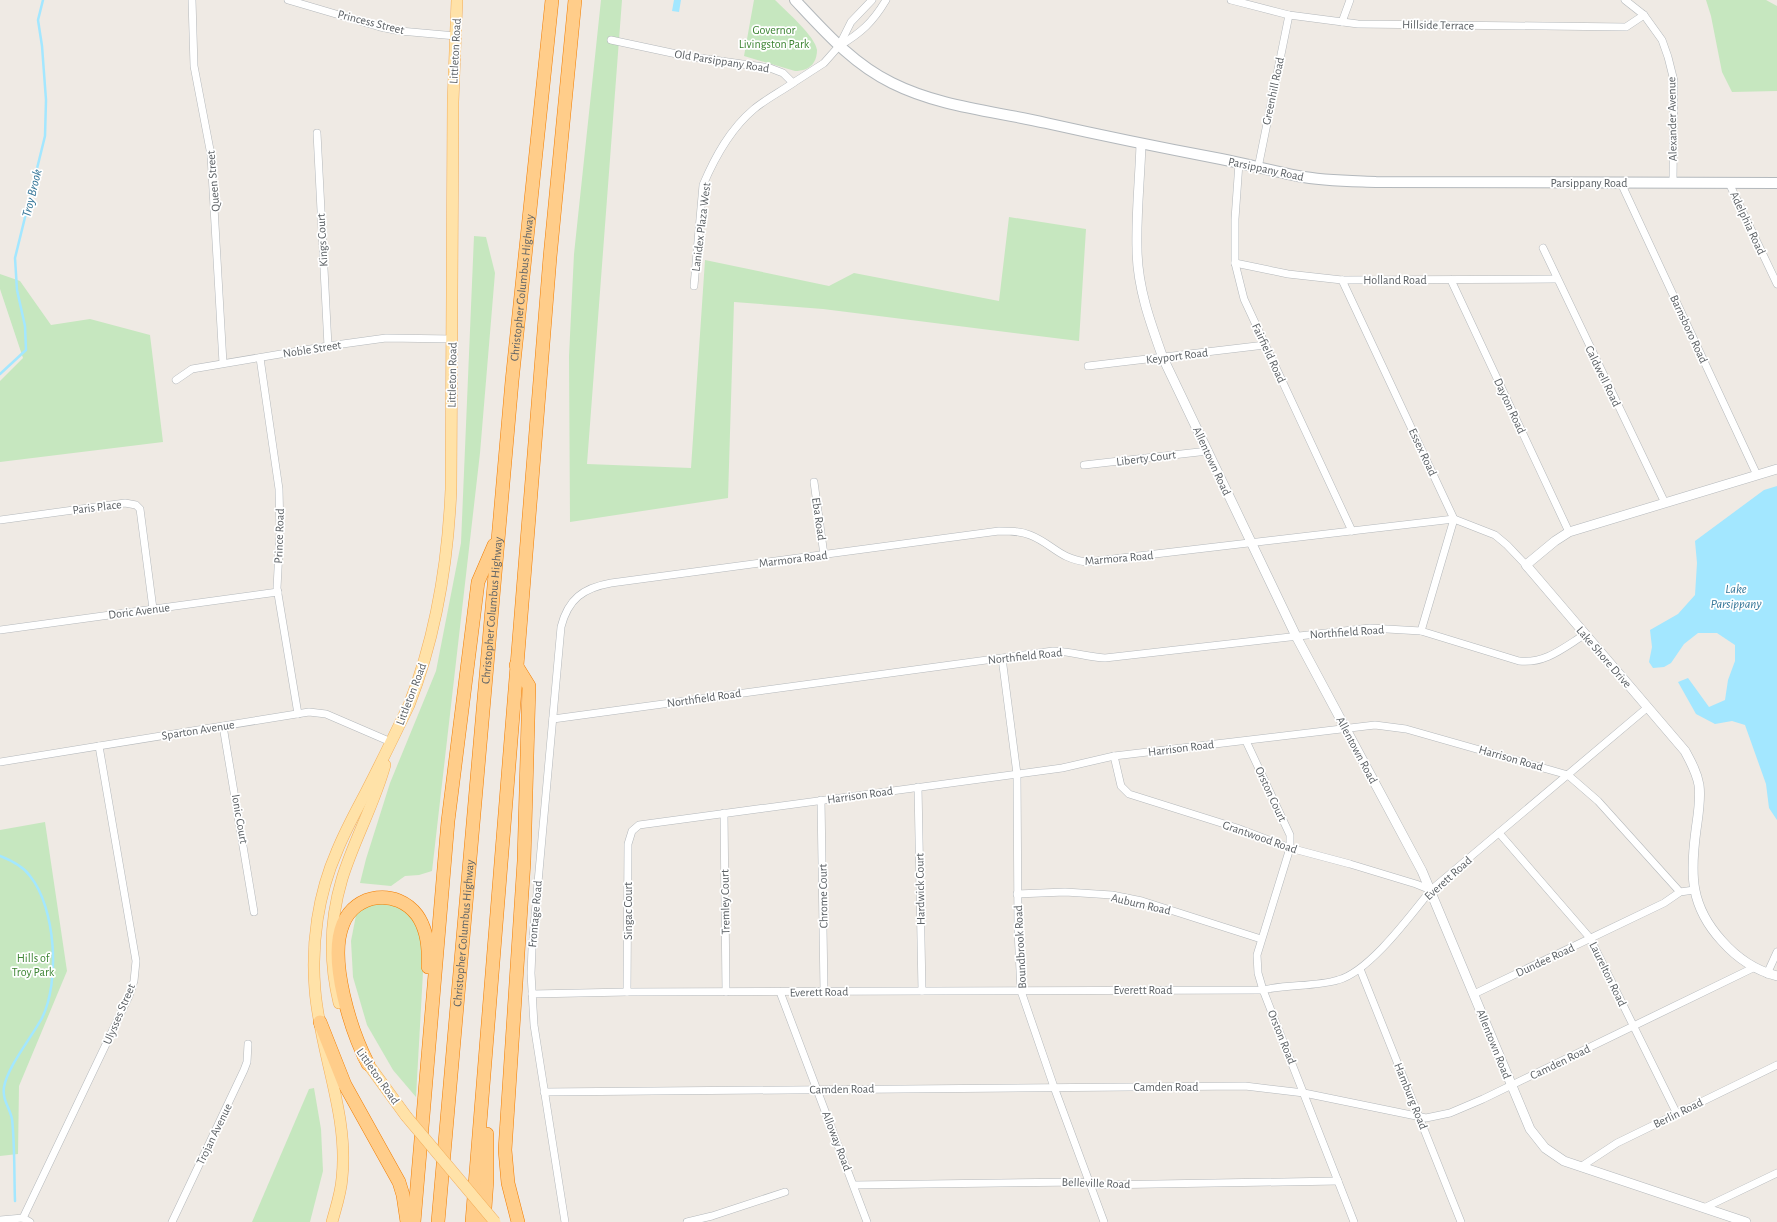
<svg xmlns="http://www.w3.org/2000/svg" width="1777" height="1222" font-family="'Alegreya Sans',sans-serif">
<rect width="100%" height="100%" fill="#efeae4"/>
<!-- green -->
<g fill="#c6e7bf">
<polygon points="601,0 622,0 587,464 691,468 705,260 829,286 854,273 999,301 1009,217 1086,229 1079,341 823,309 734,302 728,498 570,522 569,356 574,254"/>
<path d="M 754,0 L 775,0 C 785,10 816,37 817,50 C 817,54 816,59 814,62 C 810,69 802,71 795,71 L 744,56 Z"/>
<polygon points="1706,0 1766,0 1777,6 1777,91 1732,92 1722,72 1711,16"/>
<polygon points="474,236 486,237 495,273 480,453 432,871 419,875 405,876 391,886 360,883 366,859 390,783 436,671 461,543"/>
<polygon points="0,274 20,281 51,325 90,319 150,335 163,442 0,462 0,381 23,358 0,289"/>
<polygon points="45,822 67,971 19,1086 18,1154 0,1156 0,830"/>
<polygon points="390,902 406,909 416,923 421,941 423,972 416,1097 393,1070 367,1025 353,977 351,941 357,910 372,903"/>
<polygon points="314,1088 321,1129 323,1171 310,1222 252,1222 309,1089"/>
</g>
<!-- water -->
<g fill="#a3e7ff">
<polygon points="674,0 681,0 679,12 672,11"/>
<polygon points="1777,486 1777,820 1769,808 1766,784 1745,725 1732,721 1715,724 1696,714 1678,682 1688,678 1709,707 1725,700 1728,680 1735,661 1735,645 1717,633 1698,633 1684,644 1671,663 1664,667 1653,668 1649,662 1652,647 1650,630 1678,614 1695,595 1697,563 1695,541 1764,490"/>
</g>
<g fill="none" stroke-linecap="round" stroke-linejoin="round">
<!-- stream -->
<g stroke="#a3e7ff" stroke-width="2.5">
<polyline points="0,374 26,350 25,326 17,290 15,258 45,136 46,100 42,46 38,20 43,0"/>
<path d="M 0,856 C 10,860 23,866 30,876 C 56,908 60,982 42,1018 C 31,1038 8,1066 4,1087 C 2,1100 10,1108 12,1119 C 15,1146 14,1174 15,1201"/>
</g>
<defs>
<g id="minor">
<polyline points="192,0 194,66 211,155 223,363"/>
<polyline points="288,0 380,27 400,31 456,36"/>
<polyline points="1231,0 1289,15 1358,24 1626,27 1644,15"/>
<polyline points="1625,0 1644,15 1662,40 1668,57 1674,81 1673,182"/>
<polyline points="1342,22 1350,0"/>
<polyline points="611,40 686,56 770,68 783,73 793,83 824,63 839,46 851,22 872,0"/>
<path d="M 839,46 C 861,33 873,22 886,0"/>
<polyline points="317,133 328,346"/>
<polyline points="1239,163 1235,219 1235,263 1244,299 1352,531"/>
<polyline points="1258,168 1289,15"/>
<polyline points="1621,183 1757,475"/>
<polyline points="1729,183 1777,284"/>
<polyline points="1543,248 1665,503"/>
<polyline points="1235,263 1288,274 1342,280 1556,279"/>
<polyline points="1342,280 1454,519 1421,631"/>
<polyline points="1451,280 1569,532"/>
<path d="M 694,286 L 703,185 C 715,157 730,129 754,109 C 766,99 780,92 793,83"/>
<polyline points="260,358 279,489 280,531 277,588 298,714"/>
<polyline points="1088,366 1265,345"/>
<polyline points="176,380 192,369 328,346 386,338 453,339"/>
<polyline points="1084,465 1208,451"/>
<polyline points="814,482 824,555"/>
<polyline points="0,520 125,503 136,505 140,509 153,609"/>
<polyline points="0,630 278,592"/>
<polyline points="1002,658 1017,774 1018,930 1021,991 1054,1087 1104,1222"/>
<path d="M 553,719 L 1053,651 C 1070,651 1087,657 1105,658 L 1370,628 L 1421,631 L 1519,661 C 1545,664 1563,648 1584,635"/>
<polyline points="223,726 254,912"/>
<polyline points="1246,741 1290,835 1290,848 1257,955 1258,973 1263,990 1354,1222"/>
<polyline points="1114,756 1121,786 1129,794 1237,828 1290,848 1350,864 1416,884 1431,890"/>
<polyline points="0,762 309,712 326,714 391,742"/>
<polyline points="918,787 922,991"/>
<polyline points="821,800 824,991"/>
<polyline points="724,813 726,992"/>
<polyline points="1499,833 1590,938 1677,1114"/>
<polyline points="1017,894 1065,892 1112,895 1142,901 1261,939"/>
<polyline points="1360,969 1461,1222"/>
<polyline points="1767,974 1777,952"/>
<polyline points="627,992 628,844 632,831 639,825 1062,768 1114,756 1375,725 1406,729 1568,775 1598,801 1680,892"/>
<polyline points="780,992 867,1222"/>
<path d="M 532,994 L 627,992 L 1263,990 C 1287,984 1315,987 1338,980 C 1369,972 1410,916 1431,890 L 1648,707"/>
<polyline points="1474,994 1664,903 1680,892 1694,890"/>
<polyline points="544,1092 1245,1086 1304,1093 1426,1118 1450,1113 1483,1099 1753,968"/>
<polyline points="1582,1166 1617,1143 1777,1065"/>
<polyline points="854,1185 1080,1182 1099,1185 1338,1181"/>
<polyline points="1706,1207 1777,1173"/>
<polyline points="23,1218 129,996 134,981 136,961 99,746"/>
<polyline points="0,1220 23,1218 30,1222"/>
<polyline points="172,1222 244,1070 247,1062 248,1044"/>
<path d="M 565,1222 L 534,1025 L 531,973 L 532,949 L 561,627 C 568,599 583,588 611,583 L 999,531 C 1010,531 1020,531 1030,535 C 1053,544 1059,559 1087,562 L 1454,519 L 1495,535 L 1507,545 L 1526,565"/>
<polyline points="687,1222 712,1216 785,1192"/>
</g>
<g id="tertiary">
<path d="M 1141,144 C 1140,178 1136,213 1137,248 C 1137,286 1150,322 1163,358 L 1296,636 L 1422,871 L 1530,1129 L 1545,1148 L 1564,1161 L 1746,1222"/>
<path d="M 1777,469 L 1569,532 L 1555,541 L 1526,565 L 1685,751 C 1691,762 1697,773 1699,785 C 1701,800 1698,815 1696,830 C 1690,875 1690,906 1722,941 C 1737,958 1754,970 1777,976"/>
</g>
<path id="secondary" d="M 795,0 C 825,32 853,64 892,83 C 940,107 994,111 1046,123 C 1104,136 1163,148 1221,159 C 1247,164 1272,171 1298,176 C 1323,181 1350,181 1376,182 L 1777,183"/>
<g id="primary">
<path d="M 339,1003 C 329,962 330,919 342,879 C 354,840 374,805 385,765"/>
<polyline points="363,1057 406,1116"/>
<path d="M 332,1222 C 336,1207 341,1193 342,1178 C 349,1115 320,1053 315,990 C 311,944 318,894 337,851 C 345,831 356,811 366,792 C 381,763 395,734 409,705 C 436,636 448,562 451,489 L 453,102 L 457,0"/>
</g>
<g id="motorway">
<polyline points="516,665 529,686 524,861 505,1150 508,1183 518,1222"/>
<polyline points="320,1022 345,1085 399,1182 403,1195 407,1222"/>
<path d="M 368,1064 C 351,1031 328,960 343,924 C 355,893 397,888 417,915 C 427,929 429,950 428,967"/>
<polyline points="414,1222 448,821 478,582 494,545"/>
<path id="s1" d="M 438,1222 L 512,381 L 552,0"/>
<polyline points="472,1222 550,257 575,0"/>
<polyline points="484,1222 487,1180 487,1134"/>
</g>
</defs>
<!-- minor casing -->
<use href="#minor" stroke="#b4b8bb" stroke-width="8"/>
<!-- tertiary casing -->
<use href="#tertiary" stroke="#b4b8bb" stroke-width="10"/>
<!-- secondary casing -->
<use href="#secondary" stroke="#b3b8bc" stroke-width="12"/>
<!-- primary casing -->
<use href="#primary" stroke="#f4ad57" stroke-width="12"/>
<!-- motorway casing -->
<use href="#motorway" stroke="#f27d00" stroke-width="14"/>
<!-- minor -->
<use href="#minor" stroke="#fff" stroke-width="7"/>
<!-- tertiary -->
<use href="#tertiary" stroke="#fff" stroke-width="9"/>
<!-- secondary -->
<use href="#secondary" stroke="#fff" stroke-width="10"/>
<!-- primary -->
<use href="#primary" stroke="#ffe2a8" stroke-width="11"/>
<!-- motorway -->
<use href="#motorway" stroke="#ffcd8a" stroke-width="13"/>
<defs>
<polyline id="primary-bridge" points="406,1116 495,1222"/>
</defs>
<!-- primary-bridge casing -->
<use href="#primary-bridge" stroke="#f4ad57" stroke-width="12" stroke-linecap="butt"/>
<!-- primary-bridge -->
<use href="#primary-bridge" stroke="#ffe2a8" stroke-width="11"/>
</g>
<g text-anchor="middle" stroke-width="3.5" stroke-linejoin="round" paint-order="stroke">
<!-- street labels -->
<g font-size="12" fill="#5c6165" stroke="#fff">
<text transform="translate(371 22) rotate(14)" y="4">Princess Street</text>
<text transform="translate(1438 25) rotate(1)" y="4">Hillside Terrace</text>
<text transform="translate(455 51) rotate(-87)" y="4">Littleton Road</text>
<text transform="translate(722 61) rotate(9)" y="4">Old Parsippany Road</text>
<text transform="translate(1273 91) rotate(-78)" y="4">Greenhill Road</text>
<text transform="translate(1672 119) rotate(-91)" y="4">Alexander Avenue</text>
<text transform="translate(1266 169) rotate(12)" y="4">Parsippany Road</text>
<text transform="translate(213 181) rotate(-95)" y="4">Queen Street</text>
<text x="1589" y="187">Parsippany Road</text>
<text transform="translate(1748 223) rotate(65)" y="4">Adelphia Road</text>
<text transform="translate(701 227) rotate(-83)" y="4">Lanidex Plaza West</text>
<text transform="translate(322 240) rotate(-93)" y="4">Kings Court</text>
<text x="1395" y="284">Holland Road</text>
<text dy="4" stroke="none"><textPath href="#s1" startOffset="938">Christopher Columbus Highway</textPath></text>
<text transform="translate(1689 329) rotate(65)" y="4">Barnsboro Road</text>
<text transform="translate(312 349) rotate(-9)" y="4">Noble Street</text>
<text transform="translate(1269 353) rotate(65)" y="4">Fairfield Road</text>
<text transform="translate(1177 356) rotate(-7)" y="4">Keyport Road</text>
<text transform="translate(452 375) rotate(-89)" y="4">Littleton Road</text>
<text transform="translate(1603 376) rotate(64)" y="4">Caldwell Road</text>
<text transform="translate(1510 406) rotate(65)" y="4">Dayton Road</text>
<text transform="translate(1423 452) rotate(65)" y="4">Essex Road</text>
<text transform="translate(1146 458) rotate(-7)" y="4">Liberty Court</text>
<text transform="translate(1212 461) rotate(65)" y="4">Allentown Road</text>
<text transform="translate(97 507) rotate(-7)" y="4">Paris Place</text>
<text transform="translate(819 519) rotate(82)" y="4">Eba Road</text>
<text transform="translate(279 536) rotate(-88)" y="4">Prince Road</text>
<text transform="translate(1119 558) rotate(-5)" y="4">Marmora Road</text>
<text transform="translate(793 559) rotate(-7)" y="4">Marmora Road</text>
<text transform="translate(139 611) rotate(-7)" y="4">Doric Avenue</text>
<text dy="4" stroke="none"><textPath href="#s1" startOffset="614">Christopher Columbus Highway</textPath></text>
<text transform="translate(1347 632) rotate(-4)" y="4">Northfield Road</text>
<text transform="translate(1025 656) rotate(-6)" y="4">Northfield Road</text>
<text transform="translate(1604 657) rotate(49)" y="4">Lake Shore Drive</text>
<text transform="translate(411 694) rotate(-69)" y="4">Littleton Road</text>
<text transform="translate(704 698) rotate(-8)" y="4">Northfield Road</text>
<text transform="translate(198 730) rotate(-9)" y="4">Sparton Avenue</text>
<text transform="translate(1181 748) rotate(-7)" y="4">Harrison Road</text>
<text transform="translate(1357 750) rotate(62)" y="4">Allentown Road</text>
<text transform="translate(1511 758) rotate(16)" y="4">Harrison Road</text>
<text transform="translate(1271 794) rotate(65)" y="4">Orston Court</text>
<text transform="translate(860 795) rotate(-8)" y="4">Harrison Road</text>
<text transform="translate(240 819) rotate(80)" y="4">Ionic Court</text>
<text transform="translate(1260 837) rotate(19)" y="4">Grantwood Road</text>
<text transform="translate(1448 878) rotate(-42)" y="4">Everett Road</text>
<text transform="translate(920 889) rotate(-91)" y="4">Hardwick Court</text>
<text transform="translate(823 896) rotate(-91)" y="4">Chrome Court</text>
<text transform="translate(725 902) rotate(-91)" y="4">Tremley Court</text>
<text transform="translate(1141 904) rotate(13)" y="4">Auburn Road</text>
<text transform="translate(628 911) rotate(-90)" y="4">Singac Court</text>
<text transform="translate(535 914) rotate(-85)" y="4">Frontage Road</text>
<text dy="4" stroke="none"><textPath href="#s1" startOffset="290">Christopher Columbus Highway</textPath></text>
<text transform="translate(1020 947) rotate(-93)" y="4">Boundbrook Road</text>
<text transform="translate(1545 960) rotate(-25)" y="4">Dundee Road</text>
<text transform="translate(1608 974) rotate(64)" y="4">Laurelton Road</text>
<text x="1143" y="994">Everett Road</text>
<text transform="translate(819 992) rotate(-1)" y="4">Everett Road</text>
<text transform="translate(119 1014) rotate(-67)" y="4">Ulysses Street</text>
<text transform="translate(1282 1037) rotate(68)" y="4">Orston Road</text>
<text transform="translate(1494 1044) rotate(68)" y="4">Allentown Road</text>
<text transform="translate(1560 1062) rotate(-26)" y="4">Camden Road</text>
<text transform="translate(378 1076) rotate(55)" y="4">Littleton Road</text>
<text x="1166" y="1091">Camden Road</text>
<text transform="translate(842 1089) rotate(-1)" y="4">Camden Road</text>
<text transform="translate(1411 1096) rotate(68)" y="4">Hamburg Road</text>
<text transform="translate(1678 1113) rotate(-26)" y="4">Berlin Road</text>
<text transform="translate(214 1134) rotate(-64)" y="4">Trojan Avenue</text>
<text transform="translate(837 1141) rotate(69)" y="4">Alloway Road</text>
<text transform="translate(1096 1183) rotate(2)" y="4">Belleville Road</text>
</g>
<!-- park labels -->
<g font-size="12" fill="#3d8533" stroke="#fff">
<text x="774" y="34">Governor<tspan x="774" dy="14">Livingston Park</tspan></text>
<text x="33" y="962">Hills of<tspan x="33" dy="14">Troy Park</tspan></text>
</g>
<!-- water labels -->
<g font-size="13" font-style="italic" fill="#367799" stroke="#fff">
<text transform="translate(31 193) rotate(-76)" y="5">Troy Brook</text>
<text x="1736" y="593">Lake<tspan x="1736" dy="15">Parsippany</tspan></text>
</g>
</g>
</svg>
